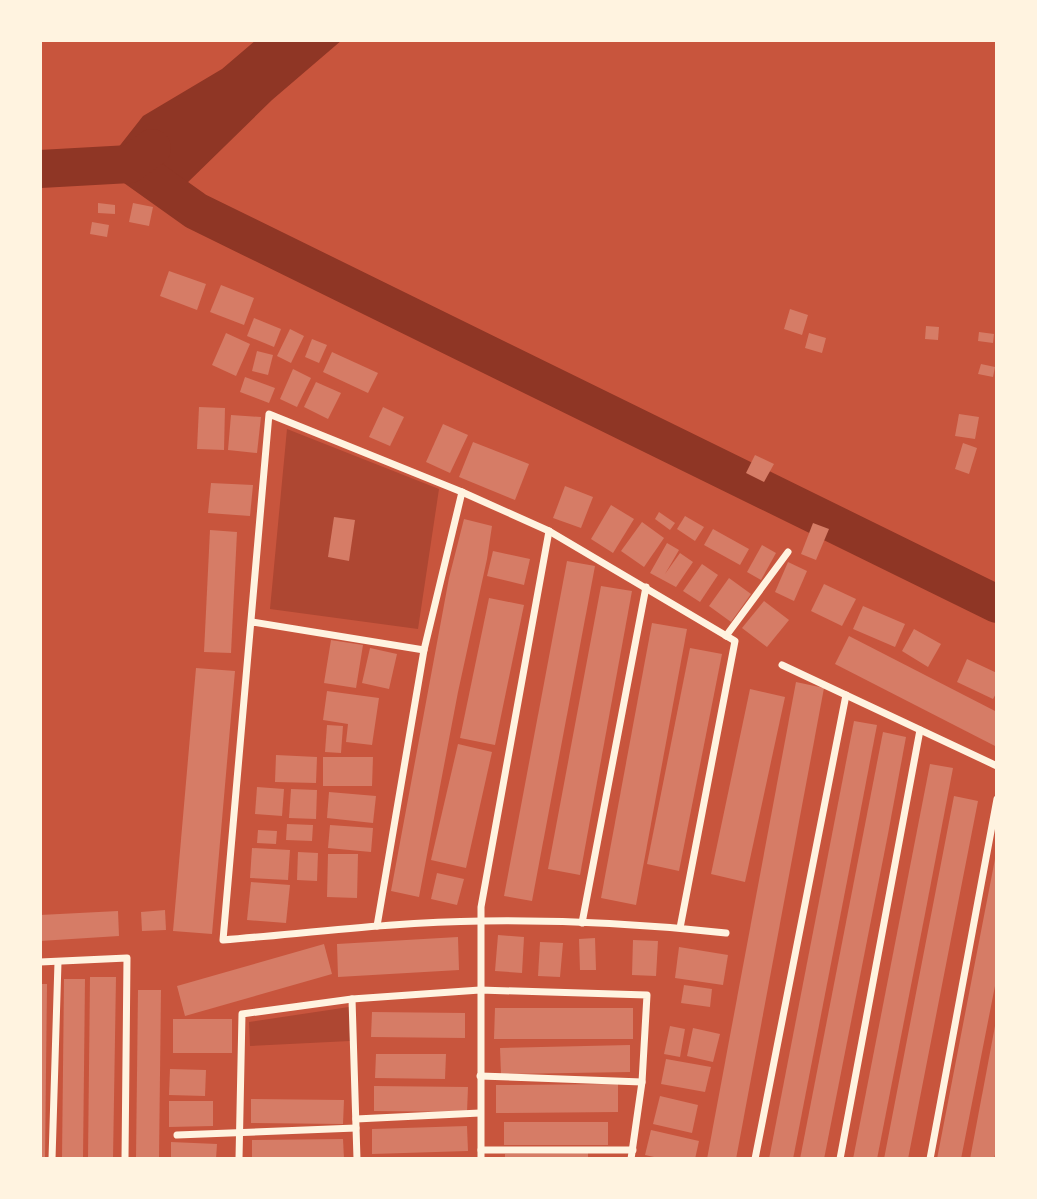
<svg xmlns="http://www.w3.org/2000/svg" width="1037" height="1199" font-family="'IBM Plex Sans',sans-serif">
<rect width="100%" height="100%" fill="#c8553d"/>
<!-- green -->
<g fill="#ae4732">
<polygon points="287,429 439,489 418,629 270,609"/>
<polygon points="349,1007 350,1041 250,1046 249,1022"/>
</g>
<!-- water -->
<polygon fill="#8f3625" points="256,40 342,40 272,100 182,188 114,153 143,116 222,69"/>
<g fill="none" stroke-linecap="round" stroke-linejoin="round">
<!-- river -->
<g stroke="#8f3625" stroke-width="38">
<polyline points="130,164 196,211 997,604"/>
<polyline points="40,169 130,164 152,148"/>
</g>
</g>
<!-- building -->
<g fill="#d67c66">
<polygon points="98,203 115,205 115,214 98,213"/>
<polygon points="133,203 153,207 149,226 129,222"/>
<polygon points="92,222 109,225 107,237 90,234"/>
<polygon points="169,271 206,284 197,310 160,296"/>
<polygon points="221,285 254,298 244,325 210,312"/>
<polygon points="790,309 808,315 802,335 784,329"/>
<polygon points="254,318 281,329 274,347 247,336"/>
<polygon points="926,326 939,327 938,340 925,339"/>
<polygon points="290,329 304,336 291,363 277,356"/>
<polygon points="979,332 994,334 993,343 978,341"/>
<polygon points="226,333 250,344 236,376 212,365"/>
<polygon points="809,333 826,338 822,353 805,348"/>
<polygon points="312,339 327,345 319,363 305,357"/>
<polygon points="257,351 273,355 268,375 252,371"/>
<polygon points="332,352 378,373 368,393 323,372"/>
<polygon points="981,364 995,367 993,377 978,374"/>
<polygon points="293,369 311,378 297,407 280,399"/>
<polygon points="245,377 275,388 269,403 240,392"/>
<polygon points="316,382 341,393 328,419 304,407"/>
<polygon points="199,407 225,408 224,450 197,449"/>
<polygon points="383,407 404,417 390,446 369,437"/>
<polygon points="959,414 979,417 975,439 955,436"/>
<polygon points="231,415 261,417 257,453 228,450"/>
<polygon points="443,424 468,435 450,473 426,462"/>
<polygon points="473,442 529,464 515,500 459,477"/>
<polygon points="963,443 977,448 969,474 955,469"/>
<polygon points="755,455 774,464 764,482 746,473"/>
<polygon points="211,483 253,485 250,516 208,513"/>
<polygon points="565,486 593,497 581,528 553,518"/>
<polygon points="611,505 634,519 613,553 591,539"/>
<polygon points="659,512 675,523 670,530 655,519"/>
<polygon points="685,516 704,527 695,541 677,529"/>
<polygon points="334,517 355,520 349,561 328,557"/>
<polygon points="464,519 492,526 487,559 458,692 419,897 391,891 449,578"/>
<polygon points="642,522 664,538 644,567 621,551"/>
<polygon points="813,523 829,529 816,560 801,554"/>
<polygon points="713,529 749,549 740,565 704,545"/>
<polygon points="210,530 237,532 231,653 204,652"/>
<polygon points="667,543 679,550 665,574 680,553 693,562 676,587 650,573"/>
<polygon points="762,545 776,553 761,580 747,572"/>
<polygon points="493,551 530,559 524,585 487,576"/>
<polygon points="567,561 595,566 532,901 504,896"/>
<polygon points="788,562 807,571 794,601 775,592"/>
<polygon points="702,564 718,575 700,602 683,591"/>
<polygon points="729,578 751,594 731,622 709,606"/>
<polygon points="824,584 856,599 842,626 811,611"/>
<polygon points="601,586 632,591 580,875 548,869"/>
<polygon points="489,598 524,605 495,745 460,738"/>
<polygon points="764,601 789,620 767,647 742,628"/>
<polygon points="863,606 905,624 895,647 853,629"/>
<polygon points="652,623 687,629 636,905 601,898"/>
<polygon points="914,629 941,644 928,667 902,651"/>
<polygon points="849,636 997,712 997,747 835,664"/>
<polygon points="331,640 363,645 356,688 324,683"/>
<polygon points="370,648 397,654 389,689 362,683"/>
<polygon points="690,648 722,654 679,871 647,864"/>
<polygon points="967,659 997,673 997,692 993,699 957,682"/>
<polygon points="196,668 235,671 212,934 173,931"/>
<polygon points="796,682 824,688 736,1159 707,1159"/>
<polygon points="750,689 785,697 745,882 711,874"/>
<polygon points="327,691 379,698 372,745 346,742 348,724 323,720"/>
<polygon points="854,721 877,725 849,871 793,1159 769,1159"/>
<polygon points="327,725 343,726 341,753 325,752"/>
<polygon points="883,732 906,737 888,834 824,1159 800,1159"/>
<polygon points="458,744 492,752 466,868 431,860"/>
<polygon points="276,755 317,757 316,783 275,782"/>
<polygon points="323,757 373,757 372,786 323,786"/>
<polygon points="930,764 953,768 925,914 877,1159 853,1159"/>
<polygon points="257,787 284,789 282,816 255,814"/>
<polygon points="291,789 317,790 316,819 289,818"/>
<polygon points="329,792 376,796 373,823 327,818"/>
<polygon points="954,796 978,801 959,898 908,1159 884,1159"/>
<polygon points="287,824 313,825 312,841 286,840"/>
<polygon points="330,825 373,828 371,852 328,848"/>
<polygon points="258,830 277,831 276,844 257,843"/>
<polygon points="252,848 290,850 288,880 250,878"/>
<polygon points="298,852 318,853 317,881 297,880"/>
<polygon points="328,854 358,854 357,898 327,897"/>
<polygon points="995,859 997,976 993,996 961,1159 937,1159"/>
<polygon points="437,873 464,879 457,905 431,899"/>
<polygon points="251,882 290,885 286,923 247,920"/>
<polygon points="165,910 166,930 142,931 141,912"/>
<polygon points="118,911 119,936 40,941 40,915"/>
<polygon points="498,935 524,937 522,973 495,971"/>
<polygon points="458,937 459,970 338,977 337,944"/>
<polygon points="595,938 596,970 580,970 579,939"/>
<polygon points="633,940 658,941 656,976 632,975"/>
<polygon points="540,942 563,943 560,977 538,976"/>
<polygon points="324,944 332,974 185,1016 177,986"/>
<polygon points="679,947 728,955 723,985 675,978"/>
<polygon points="90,977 116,977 113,1159 88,1159"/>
<polygon points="64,979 85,979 83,1159 62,1159"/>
<polygon points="40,984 47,984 45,1159 40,1159"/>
<polygon points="684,985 712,989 710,1007 681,1003"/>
<polygon points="138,990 161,990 159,1159 136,1159"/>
<polygon points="495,1008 633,1008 633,1039 494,1039"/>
<polygon points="372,1012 465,1013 465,1038 371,1037"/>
<rect x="173" y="1019" width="59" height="34"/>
<polygon points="670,1026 685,1029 680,1057 664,1054"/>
<polygon points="995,1026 997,1145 994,1159 970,1159"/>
<polygon points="693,1028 720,1034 713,1062 687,1056"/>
<polygon points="630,1045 630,1072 501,1074 500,1048"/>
<polygon points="376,1054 446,1054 445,1079 375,1078"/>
<polygon points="666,1059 711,1067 705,1092 661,1084"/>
<polygon points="170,1069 206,1070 205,1096 169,1095"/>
<polygon points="618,1084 618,1112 496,1113 496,1085"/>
<polygon points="374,1086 468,1087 467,1112 374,1111"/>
<polygon points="660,1096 698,1105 692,1133 653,1124"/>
<polygon points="251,1099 344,1100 343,1124 251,1123"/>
<polygon points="169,1101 213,1101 213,1126 169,1127"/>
<rect x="504" y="1122" width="104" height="23"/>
<polygon points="467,1126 468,1151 372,1154 372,1129"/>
<polygon points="651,1130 699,1141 695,1159 663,1159 645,1155"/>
<polygon points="343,1139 344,1159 252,1159 252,1140"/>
<polygon points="171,1142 217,1144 216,1159 171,1159"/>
<polygon points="588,1153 588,1159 505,1159 505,1154"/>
</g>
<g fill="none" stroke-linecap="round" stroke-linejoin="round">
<!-- minor -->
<g stroke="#fff3e0" stroke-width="7">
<polyline points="252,622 424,650"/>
<polyline points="726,636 788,552"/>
<polyline points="782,665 997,766"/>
<polyline points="582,923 646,587"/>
<polyline points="377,926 424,650 462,492"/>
<path d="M 680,928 L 735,641 L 549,531 L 462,492 L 269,414 L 223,940 C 309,933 395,922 482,921 C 563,920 645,924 726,933"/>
<polyline points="40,962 127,958 125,1159"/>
<polyline points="352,999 357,1159"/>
<polyline points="480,1076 642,1082"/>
<polyline points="356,1119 480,1113"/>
<polyline points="177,1135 356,1128"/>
<polyline points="481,1150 633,1150"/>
<polyline points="52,1159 58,962"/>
<polyline points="239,1159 242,1014 352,999 480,990 647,995 642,1082 631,1159"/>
<polyline points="481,1159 481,907 549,531"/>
<polyline points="755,1159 846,695"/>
<polyline points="840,1159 920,730"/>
<polyline points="930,1159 997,799"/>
</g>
</g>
<!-- border -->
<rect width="1037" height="1199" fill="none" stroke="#fff3e0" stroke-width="84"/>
</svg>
